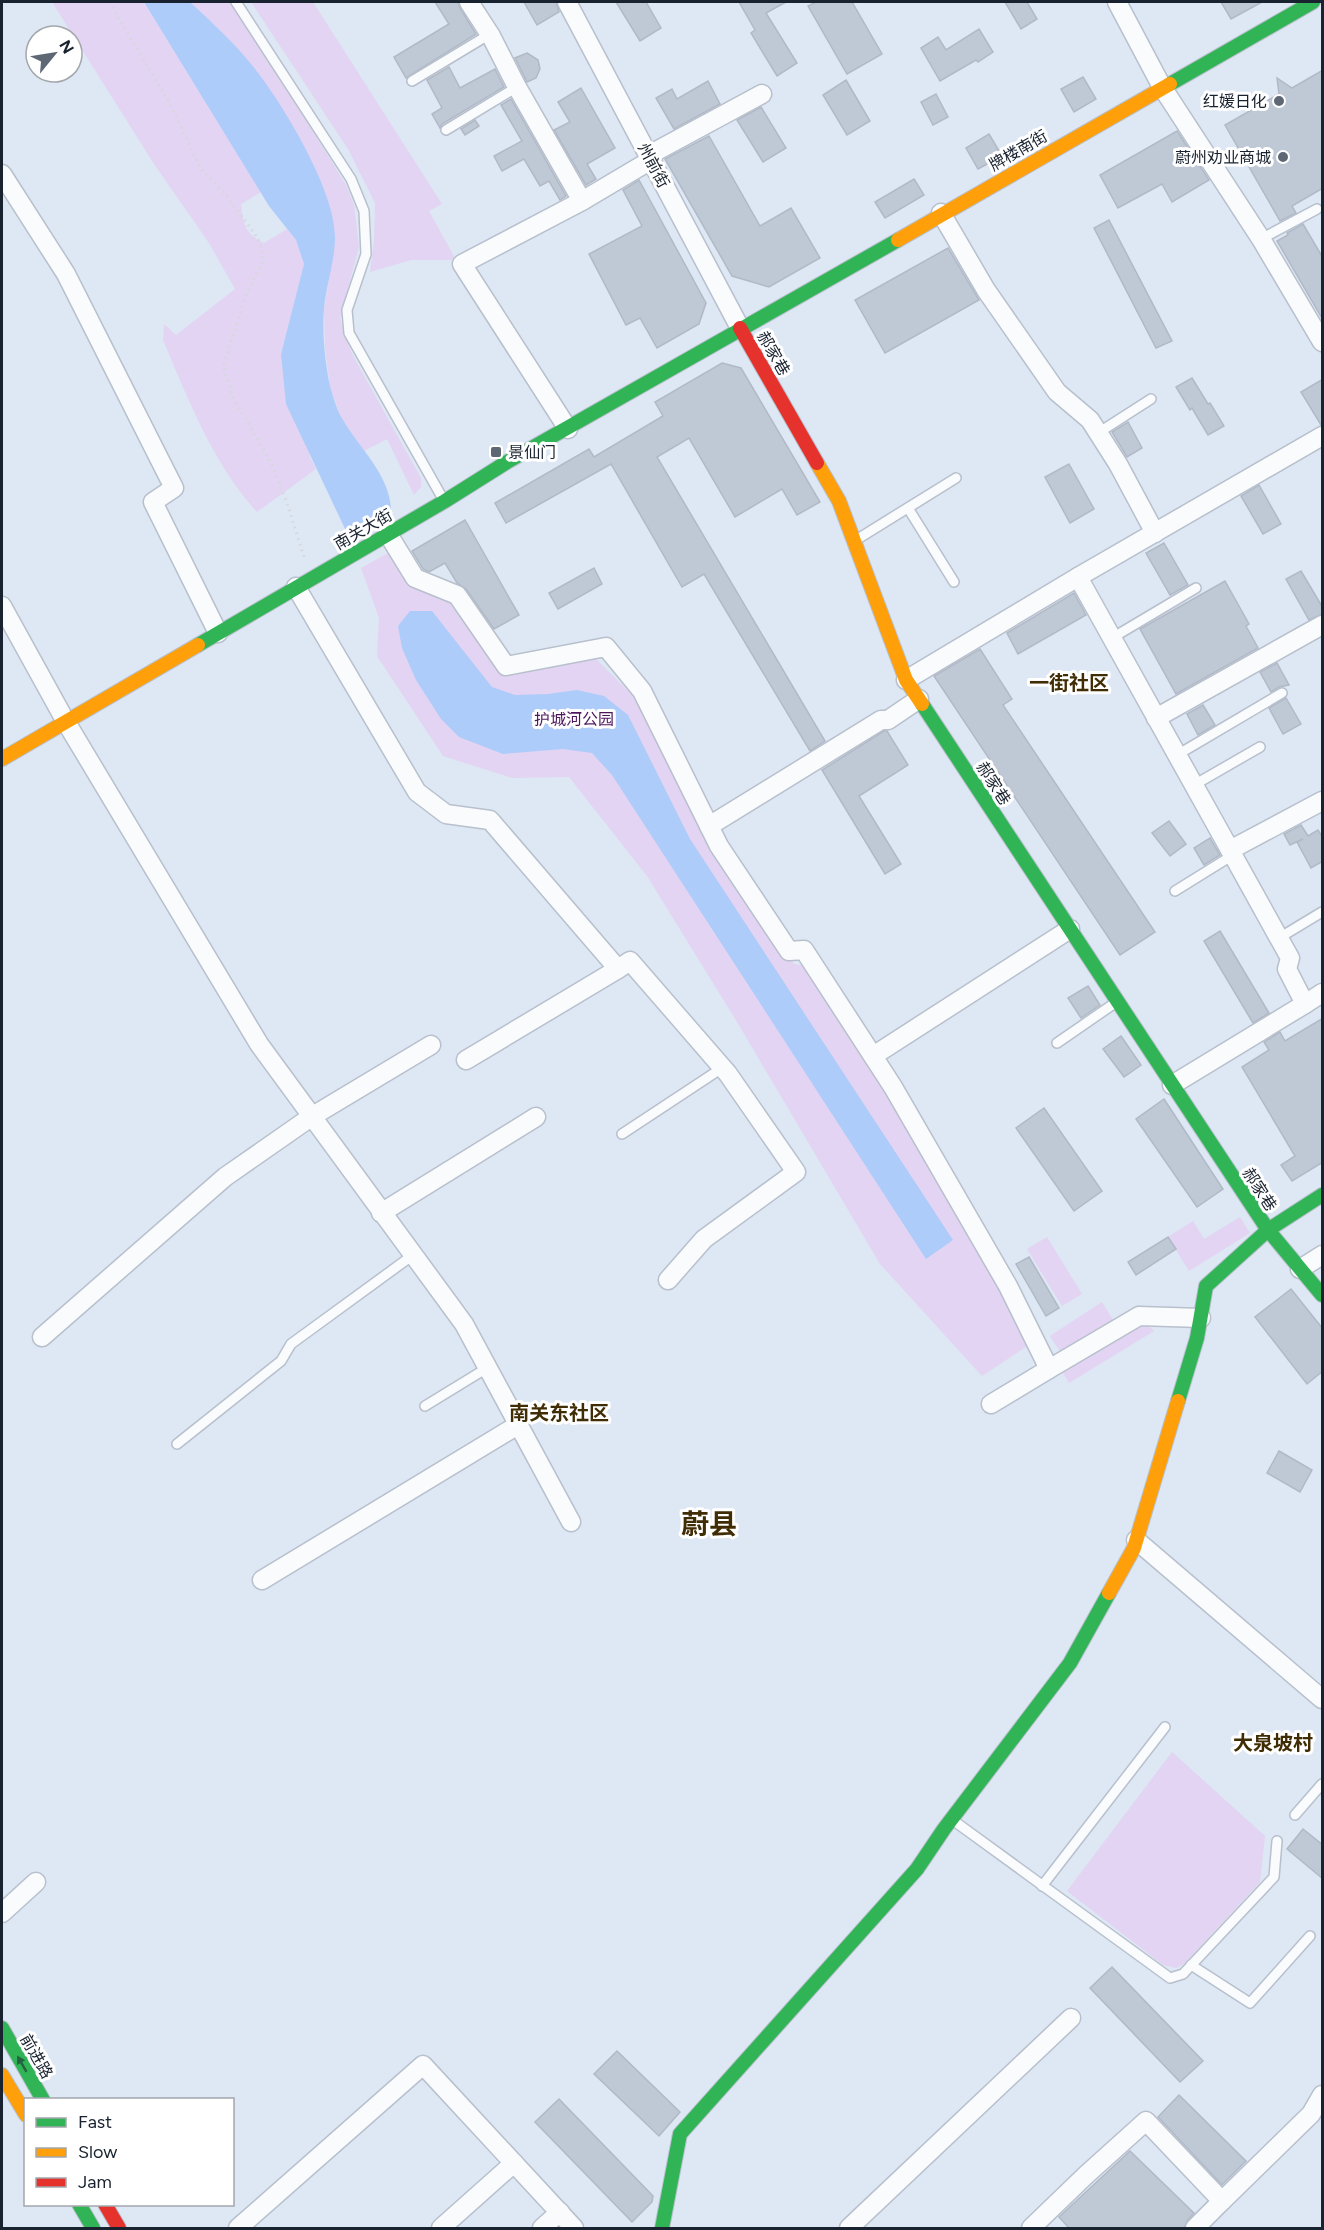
<svg xmlns="http://www.w3.org/2000/svg" width="1324" height="2230" font-family="Figtree,'Noto Sans SC',sans-serif">
<rect width="100%" height="100%" fill="#dee7f4"/>
<!-- green -->
<g fill="#e2d4f2">
<path d="M 52,2 L 144,2 L 261,192 L 241,204 C 244,225 244,233 264,243 L 287,229 L 296,240 L 304,264 L 281,354 L 310,457 L 316,469 L 257,512 C 213,464 188,399 163,340 L 164,324 L 176,335 L 235,289 L 209,243 L 154,164 Z"/>
<polygon points="190,2 229,2 277,73 346,185 354,205 359,247 340,318 352,354 421,478 421,487 414,495 387,439 364,451 341,418 330,387 325,348 324,311 335,237 220,30"/>
<polygon points="251,2 313,2 442,204 429,211 456,260 411,260 370,272 374,241 375,203 348,149"/>
<path d="M 392,551 L 415,589 L 446,598 L 497,670 L 595,658 L 631,694 L 655,732 L 707,833 L 794,964 L 807,966 C 886,1089 965,1213 1029,1345 L 982,1376 L 880,1264 L 737,1022 L 647,876 L 569,777 L 512,778 L 443,756 L 377,656 L 379,618 L 361,568 Z"/>
<polygon points="1240,1217 1250,1233 1189,1271 1168,1237 1193,1221 1204,1239"/>
<polygon points="1047,1237 1082,1294 1062,1306 1027,1249"/>
<polygon points="1102,1302 1113,1320 1061,1353 1050,1336"/>
<polygon points="1143,1320 1154,1331 1069,1383 1062,1371"/>
<polygon points="1172,1752 1265,1836 1260,1882 1184,1964 1176,1968 1163,1965 1067,1891"/>
</g>
<!-- water -->
<g fill="#aeccf9">
<path d="M 144,2 L 190,2 C 216,26 244,52 264,81 C 290,117 335,193 335,237 C 335,261 326,285 324,309 C 322,333 325,362 330,386 C 333,396 337,411 343,420 C 360,449 390,475 391,510 L 347,533 L 286,404 L 281,354 L 304,264 L 296,240 L 269,206 Z"/>
<polygon points="410,611 432,611 492,687 515,695 548,694 577,690 604,696 628,715 690,839 953,1240 926,1259 612,775 592,753 563,749 503,754 459,737 441,719 416,680 402,648 398,626"/>
</g>
<!-- building -->
<g fill="#bfc8d5" stroke="#b1b9c6" stroke-width="1.5">
<polygon points="435,2 458,2 460,8 476,34 406,78 394,57 449,24"/>
<polygon points="524,2 556,2 559,12 537,25"/>
<polygon points="616,2 646,2 661,28 640,41"/>
<polygon points="739,2 786,2 766,13 797,63 777,76 751,33 755,30"/>
<polygon points="816,2 852,2 882,54 847,74 808,6"/>
<polygon points="1005,2 1027,2 1037,19 1021,29"/>
<polygon points="1221,2 1262,2 1231,19"/>
<polygon points="979,29 993,52 978,62 976,60 940,81 921,48 938,37 946,50"/>
<polygon points="527,53 538,60 540,69 536,78 527,82 515,58"/>
<polygon points="449,67 460,88 495,69 504,87 442,124 440,128 432,114 442,108 427,80"/>
<polygon points="1323,70 1323,188 1292,206 1296,213 1280,221 1225,125 1279,94 1277,78 1292,88"/>
<polygon points="1083,77 1096,99 1074,112 1061,89"/>
<polygon points="846,80 870,121 847,135 823,95"/>
<polygon points="708,81 720,104 674,129 656,98 672,89 677,99"/>
<polygon points="581,88 615,148 587,164 596,179 586,185 554,130 570,122 558,102"/>
<polygon points="936,94 948,117 933,125 921,102"/>
<polygon points="511,99 566,196 560,200 549,181 540,186 524,159 502,171 494,156 522,141 501,105"/>
<polygon points="761,107 786,148 763,162 737,120"/>
<polygon points="475,120 479,126 465,135 461,129"/>
<polygon points="1177,131 1209,180 1172,202 1162,184 1118,208 1100,175"/>
<polygon points="989,134 1002,156 978,169 966,148"/>
<polygon points="709,136 760,226 791,208 820,258 769,287 732,276 665,159"/>
<polygon points="914,179 924,195 885,218 875,202"/>
<polygon points="639,180 706,303 699,324 657,348 640,318 626,325 589,254 642,226 623,190"/>
<polygon points="1109,220 1172,341 1156,348 1094,228"/>
<polygon points="1303,224 1323,258 1323,320 1277,241 1288,235 1287,233"/>
<polygon points="948,248 979,300 885,353 855,300"/>
<polygon points="722,363 741,368 820,502 797,515 782,489 735,517 689,438 657,457 825,741 810,751 704,574 682,587 611,464 506,523 495,503 589,449 594,457 663,416 655,402"/>
<polygon points="1192,378 1208,404 1210,403 1224,426 1208,435 1192,408 1190,410 1176,387"/>
<polygon points="1323,379 1323,425 1321,425 1301,392"/>
<polygon points="1128,422 1142,448 1127,457 1112,432"/>
<polygon points="1069,464 1094,509 1070,523 1045,477"/>
<polygon points="1259,485 1281,524 1263,534 1241,496"/>
<polygon points="465,520 519,615 494,629 466,589 457,583 445,563 429,572 423,569 412,551"/>
<polygon points="1164,543 1188,585 1170,595 1146,553"/>
<polygon points="594,568 602,584 558,609 549,593"/>
<polygon points="1301,571 1323,608 1323,614 1309,620 1286,579"/>
<polygon points="1225,581 1249,624 1246,626 1258,648 1176,694 1140,629"/>
<polygon points="1074,593 1086,615 1018,654 1007,633"/>
<polygon points="980,649 1012,699 1003,705 1155,932 1120,955 934,676"/>
<polygon points="1277,663 1289,685 1279,687 1271,692 1260,672"/>
<polygon points="1286,698 1301,724 1283,734 1269,708"/>
<polygon points="1203,705 1215,725 1198,735 1187,714"/>
<polygon points="884,731 887,731 908,765 859,796 901,864 885,874 822,770"/>
<polygon points="1169,821 1186,844 1170,856 1152,833"/>
<polygon points="1301,825 1308,836 1318,830 1323,838 1323,861 1311,868 1297,842 1303,839 1290,845 1284,834"/>
<polygon points="1210,838 1220,855 1204,865 1194,848"/>
<polygon points="1220,931 1269,1013 1253,1023 1204,941"/>
<polygon points="1088,986 1100,1005 1081,1018 1068,998"/>
<polygon points="1323,1018 1323,1162 1292,1181 1281,1165 1295,1156 1242,1067 1269,1050 1264,1042 1280,1032 1285,1041"/>
<polygon points="1121,1036 1141,1065 1124,1077 1103,1049"/>
<polygon points="1164,1099 1223,1189 1197,1207 1136,1119"/>
<polygon points="1044,1108 1102,1191 1074,1211 1016,1128"/>
<polygon points="1168,1237 1176,1249 1136,1275 1128,1262"/>
<polygon points="1029,1257 1059,1308 1046,1316 1016,1264"/>
<polygon points="1291,1289 1323,1329 1323,1371 1307,1384 1255,1317"/>
<polygon points="1279,1451 1312,1470 1300,1492 1267,1473"/>
<polygon points="1303,1829 1323,1845 1323,1879 1287,1849"/>
<polygon points="1112,1967 1203,2061 1180,2082 1090,1988"/>
<polygon points="617,2051 680,2112 659,2136 594,2074"/>
<polygon points="1179,2095 1246,2161 1222,2185 1158,2117"/>
<polygon points="559,2099 653,2196 652,2202 632,2222 535,2122"/>
<polygon points="1130,2151 1194,2213 1187,2221 1184,2229 1070,2229 1059,2217"/>
</g>
<g fill="none" stroke-linecap="round" stroke-linejoin="round">
<defs>
<g id="lane">
<polyline points="236,2 351,179 364,211 366,254 347,310 349,333 443,499"/>
<polyline points="412,81 490,34"/>
<polyline points="446,130 517,87"/>
<polyline points="1261,239 1317,209"/>
<polyline points="1098,433 1151,399"/>
<polyline points="908,508 954,582"/>
<polyline points="856,540 956,478"/>
<polyline points="1112,638 1196,588"/>
<polyline points="1177,755 1282,693"/>
<polyline points="1194,785 1260,747"/>
<polyline points="1175,891 1233,855"/>
<polyline points="1279,938 1322,912"/>
<polyline points="1057,1043 1115,1003"/>
<polyline points="622,1134 722,1068"/>
<polyline points="425,1406 487,1368"/>
<polyline points="177,1444 281,1361 291,1344 413,1255"/>
<polyline points="1295,1815 1322,1784"/>
<polyline points="954,1821 1170,1978 1183,1974 1274,1877 1277,1841"/>
<polyline points="1042,1886 1165,1727"/>
<polyline points="1191,1965 1250,2003 1310,1936"/>
</g>
<g id="street">
<polyline points="469,2 491,36 517,87 582,201 651,160"/>
<polyline points="567,2 740,328"/>
<polyline points="1117,2 1162,87 1261,239 1322,342"/>
<polyline points="649,155 762,94"/>
<polyline points="2,174 66,274 174,488 153,502 218,633"/>
<polyline points="941,213 986,290 1057,392 1090,420 1118,464 1155,533"/>
<polyline points="568,429 462,264 582,201"/>
<polyline points="388,534 415,578 457,595 506,666 606,647 642,691 719,846 789,951 804,950 893,1087 1008,1286 1049,1369 1139,1316 1201,1318"/>
<polyline points="1078,577 1230,850 1322,801"/>
<polyline points="296,587 417,792 446,814 490,820 618,969 630,961 728,1074 796,1172 704,1239 668,1280"/>
<polyline points="2,606 66,722 259,1044 464,1324 571,1522"/>
<polyline points="906,680 1078,577 1322,436"/>
<polyline points="1156,718 1322,625"/>
<polyline points="709,826 881,720 888,720 919,699"/>
<polyline points="1305,1004 1322,993"/>
<polyline points="873,1056 1070,929"/>
<polyline points="466,1060 618,969"/>
<polyline points="1172,1085 1305,1004 1287,969 1290,958 1230,850"/>
<polyline points="381,1213 536,1117"/>
<polyline points="1300,1269 1322,1255"/>
<polyline points="42,1337 225,1177 311,1117 431,1045"/>
<polyline points="991,1404 1049,1369"/>
<polyline points="1136,1540 1322,1699"/>
<polyline points="262,1580 518,1425"/>
<polyline points="2,1913 36,1882"/>
<polyline points="238,2228 423,2065 574,2228"/>
<polyline points="441,2228 514,2163"/>
<polyline points="542,2228 560,2212"/>
<polyline points="849,2228 1071,2018"/>
<polyline points="1031,2228 1086,2175 1146,2121 1222,2201 1311,2114 1322,2095"/>
<polyline points="1195,2228 1222,2201"/>
</g>
<g id="fast">
<polyline points="1170,84 1313,2"/>
<polyline points="198,645 445,501 507,462 898,240"/>
<polyline points="922,704 1268,1230 1322,1295"/>
<polyline points="1178,1401 1197,1338 1206,1286 1268,1230 1322,1195"/>
<polyline points="2,2028 43,2100"/>
<polyline points="79,2204 93,2228"/>
<polyline points="662,2228 680,2134 917,1869 944,1829 1070,1663 1109,1593"/>
</g>
<g id="slow">
<polyline points="898,240 1170,84"/>
<polyline points="817,463 839,501 906,680 922,704"/>
<polyline points="2,759 198,645"/>
<polyline points="1109,1593 1134,1548 1178,1401"/>
<polyline points="2,2075 26,2115"/>
</g>
<g id="jam">
<polyline points="740,328 817,463"/>
<polyline points="105,2204 119,2228"/>
</g>
</defs>
<!-- lane casing -->
<use href="#lane" stroke="#b7c0cc" stroke-width="12"/>
<!-- street casing -->
<use href="#street" stroke="#b7c0cc" stroke-width="21"/>
<!-- fast casing -->
<use href="#fast" stroke="#b7c0cc" stroke-width="16"/>
<!-- slow casing -->
<use href="#slow" stroke="#b7c0cc" stroke-width="16"/>
<!-- jam casing -->
<use href="#jam" stroke="#b7c0cc" stroke-width="16"/>
<!-- path -->
<polyline stroke="#d5d8dc" stroke-width="3" stroke-dasharray="1.5 4.5" stroke-linecap="butt" points="109,2 170,104 201,169 225,194 258,238 264,259 247,293 223,367 233,397 271,463 286,500 305,560"/>
<!-- lane -->
<use href="#lane" stroke="#fafbfd" stroke-width="9"/>
<!-- street -->
<use href="#street" stroke="#fafbfd" stroke-width="18"/>
<!-- fast -->
<use href="#fast" stroke="#30b455" stroke-width="14"/>
<!-- slow -->
<use href="#slow" stroke="#ff9f0a" stroke-width="14"/>
<!-- jam -->
<use href="#jam" stroke="#e5322d" stroke-width="14"/>
</g>
<!-- one-way arrows -->
<defs><path id="oneway-solid" d="M-6-.8H1V-3.2L6.5 0L1 3.2V.8H-6Z" transform="scale(1.5)"/></defs>
<use fill="#236440" href="#oneway-solid" transform="translate(22 2064) rotate(-120)"/>
<!-- markers -->
<g fill="#5e6774" stroke="#fff" stroke-width="2">
<circle cx="1279" cy="101" r="6"/>
<circle cx="1283" cy="157" r="6"/>
<rect x="490" y="446" width="12" height="12" rx="3"/>
</g>
<g text-anchor="middle" stroke-width="6" stroke-linejoin="round" paint-order="stroke">
<!-- poi labels -->
<g font-size="16" fill="#19222f" stroke="#fff" text-anchor="end">
<text x="1267" y="107">红媛日化</text>
<text x="1271" y="163">蔚州劝业商城</text>
<text x="508" y="458" text-anchor="start">景仙门</text>
</g>
<!-- street labels -->
<g font-size="16" fill="#19222f" stroke="#fff">
<text transform="translate(1018 150) rotate(-30)" y="6">牌楼南街</text>
<text transform="translate(654 165) rotate(62)" y="6">州前街</text>
<text transform="translate(774 353) rotate(60)" y="6">郝家巷</text>
<text transform="translate(363 529) rotate(-30)" y="6">南关大街</text>
<text transform="translate(994 783) rotate(57)" y="6">郝家巷</text>
<text transform="translate(1260 1189) rotate(57)" y="6">郝家巷</text>
<text transform="translate(37 2056) rotate(60)" y="6">前进路</text>
</g>
<!-- park labels -->
<g font-size="16" fill="#4e175c" stroke="#fff">
<text x="574" y="725">护城河公园</text>
</g>
<!-- quarter labels -->
<g font-size="20" font-weight="bold" fill="#412d05" stroke="#fff">
<text x="1069" y="690">一街社区</text>
<text x="559" y="1420">南关东社区</text>
<text x="1273" y="1750">大泉坡村</text>
</g>
<!-- town labels -->
<g font-size="28" font-weight="bold" fill="#412d05" stroke="#fff">
<text x="709" y="1534">蔚县</text>
</g>
</g>
<!-- border -->
<rect width="1324" height="2230" fill="none" stroke="#19222f" stroke-width="6"/>
<!-- legend -->
<rect x="24" y="2098" width="210" height="108" fill="#ffffff" stroke="#a3a7ac" stroke-width="1.5"/>
<rect x="36" y="2118" width="30" height="9" fill="#30b455" stroke="#a3a7ac" stroke-width="1.5"/>
<text x="78" y="2128" font-size="18" fill="#19222f">Fast</text>
<rect x="36" y="2148" width="30" height="9" fill="#ff9f0a" stroke="#a3a7ac" stroke-width="1.5"/>
<text x="78" y="2158" font-size="18" fill="#19222f">Slow</text>
<rect x="36" y="2178" width="30" height="9" fill="#e5322d" stroke="#a3a7ac" stroke-width="1.5"/>
<text x="78" y="2188" font-size="18" fill="#19222f">Jam</text>
<!-- north arrow -->
<g transform="translate(54 54) rotate(60)"><circle r="28" fill="#ffffff" stroke="#a3a7ac" stroke-width="1.5"/>
<path d="M0-4.5L10 22L0 15L-10 22Z" fill="#5e6774"/>
<text y="-9" font-size="16" font-weight="bold" text-anchor="middle" fill="#19222f">N</text>
</g>
</svg>
